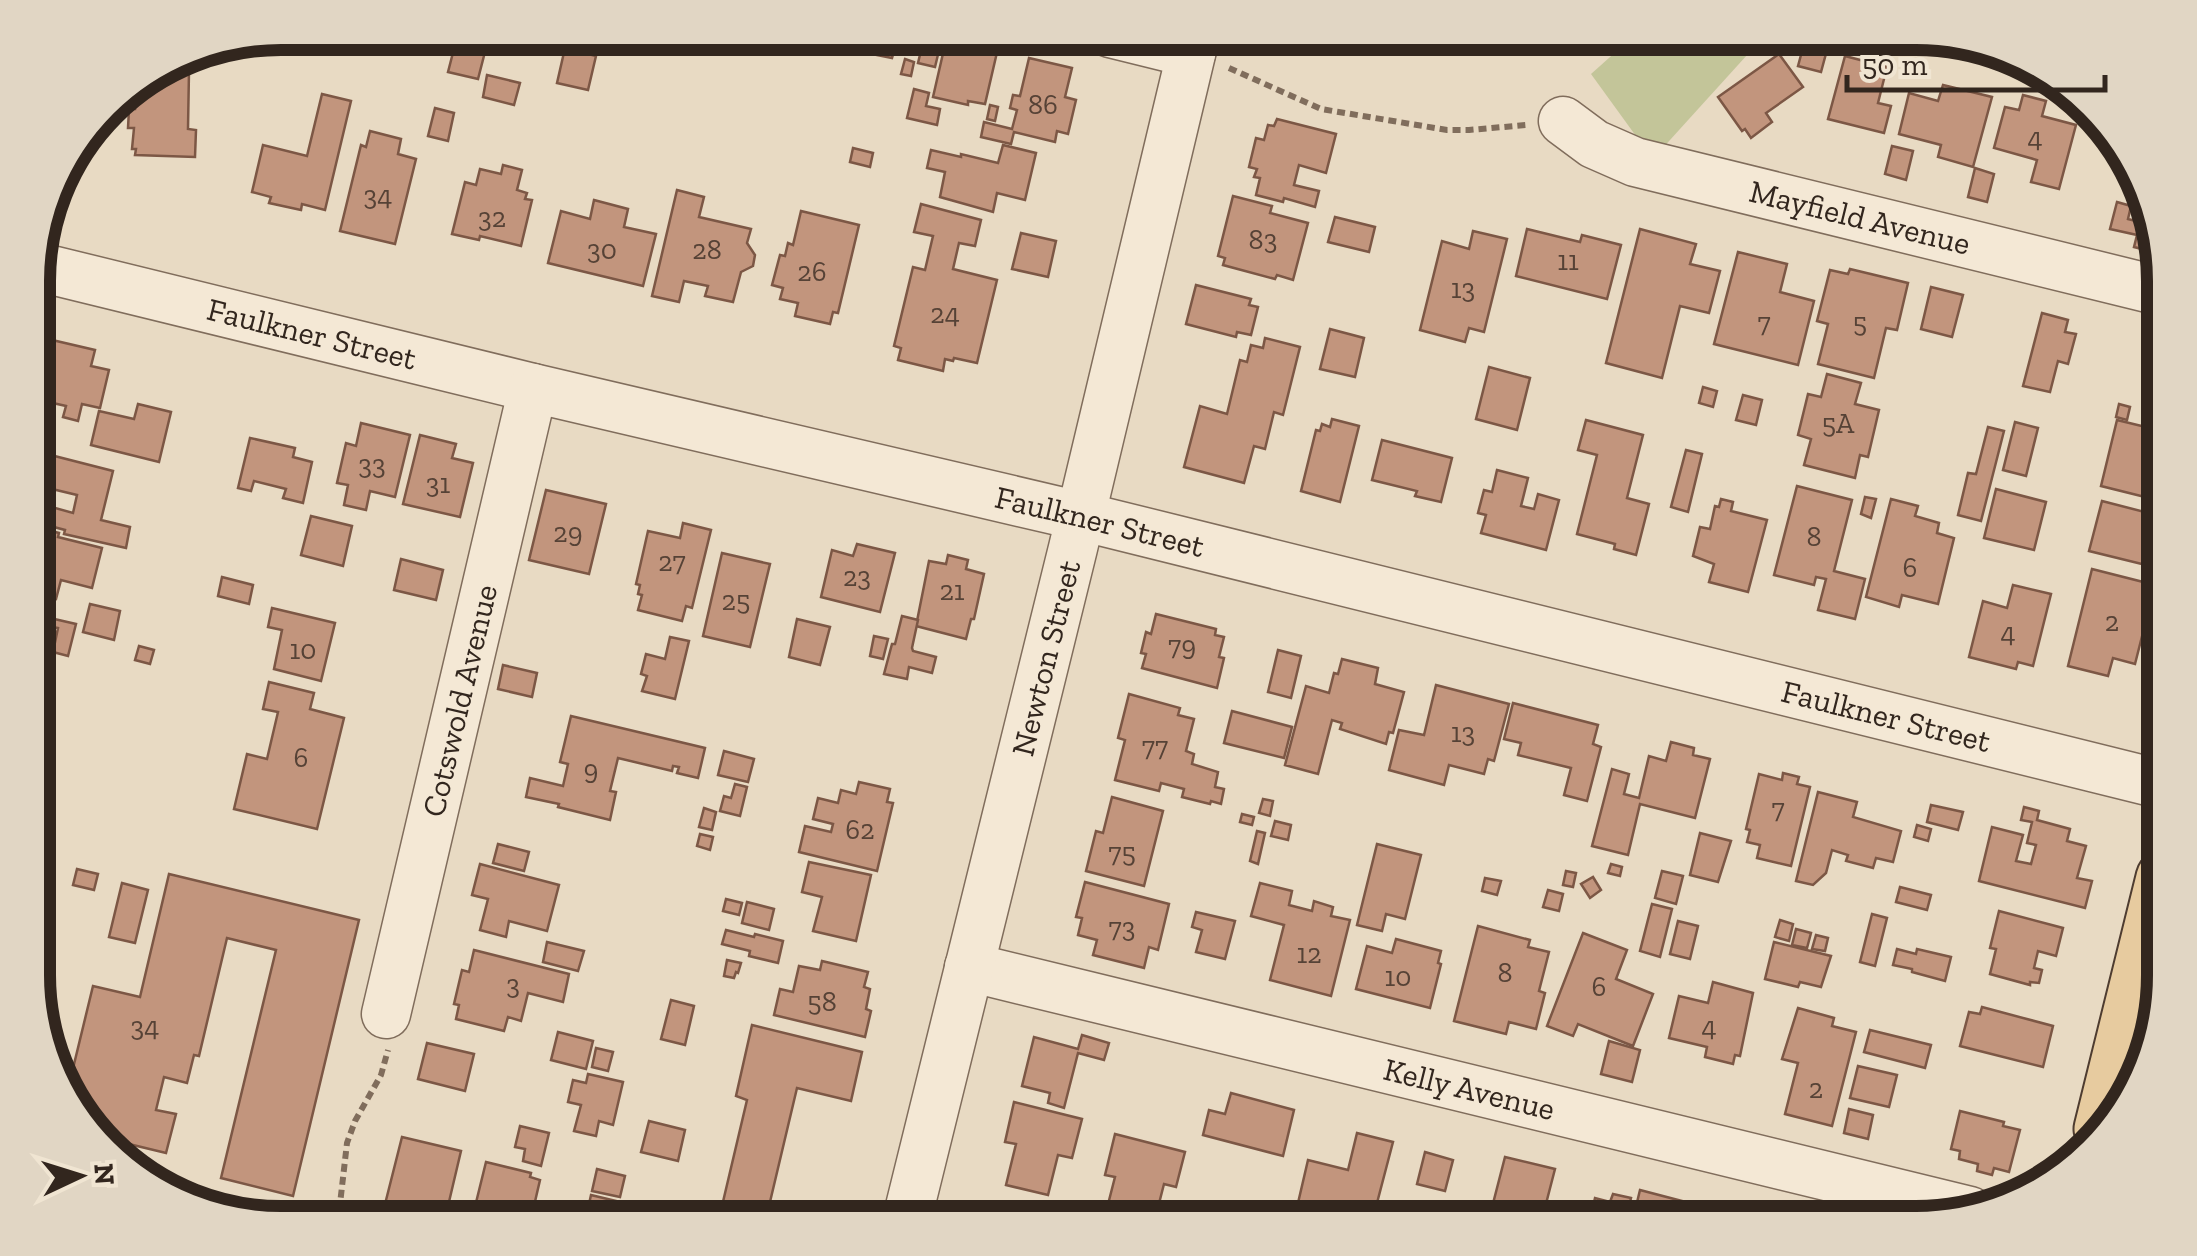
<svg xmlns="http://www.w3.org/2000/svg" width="2197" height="1256" font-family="'Zilla Slab',serif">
<rect width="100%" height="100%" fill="#e8dac3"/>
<!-- green -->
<polygon fill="#c3c599" points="1637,33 1767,33 1660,151 1641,143 1591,74"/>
<!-- building -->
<g fill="#c2957d" stroke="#7c5745" stroke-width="2.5" fill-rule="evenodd">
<polygon points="278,33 273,54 244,47 246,40"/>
<polygon points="556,33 579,33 576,43 555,38"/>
<polygon points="906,33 919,33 916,44 904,41"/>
<polygon points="1287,33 1318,33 1316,40"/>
<polygon points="1807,33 1831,35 1821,72 1798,66"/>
<polygon points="925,34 942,38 935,67 918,63"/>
<polygon points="947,36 998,48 985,104 968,101 968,105 933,97"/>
<polygon points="456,41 486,48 478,79 448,72"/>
<polygon points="880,44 895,48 892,58 877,55"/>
<polygon points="212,46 210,57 195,53 193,61 177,57 187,51"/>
<polygon points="565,48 596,56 588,90 557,83"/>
<polygon points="1779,54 1803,87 1766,113 1772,122 1751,138 1745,129 1742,131 1718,97"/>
<polygon points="1845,56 1887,67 1878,103 1891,106 1884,133 1828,119"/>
<polygon points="1029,58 1072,68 1065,97 1076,100 1068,134 1057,131 1055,142 1014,132 1011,144 981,137 984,122 1012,129 1017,110 1010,108 1013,95 1020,96"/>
<polygon points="905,59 914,62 911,76 901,74"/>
<polygon points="156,70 189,71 188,129 196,130 195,157 135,155 136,149 132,149 134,128 128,128 129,109 135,109 135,103 137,103 137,83"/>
<polygon points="487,75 520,83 514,105 483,97"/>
<polygon points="1943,85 1992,97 1973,167 1938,157 1941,145 1899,134 1909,93 1938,101"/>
<polygon points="914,89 929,93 926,106 940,109 937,125 907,118"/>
<polygon points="322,94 351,101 325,210 302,204 301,210 269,203 271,197 252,192 263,145 307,156"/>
<polygon points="2023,95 2046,101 2042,116 2076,125 2059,189 2031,182 2037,160 1994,148 2005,107 2019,110"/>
<polygon points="990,105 998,107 995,121 987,119"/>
<polygon points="435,108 454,113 448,141 428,136"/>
<polygon points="1277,119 1336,134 1326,173 1299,165 1294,185 1319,191 1315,207 1284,198 1283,202 1256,195 1260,178 1254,177 1257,169 1249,167 1256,138 1264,140 1268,125 1274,126"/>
<polygon points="370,131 401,139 398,154 416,159 395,244 340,231 361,145 366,147"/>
<polygon points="1003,145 1036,153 1025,200 997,193 993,212 940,197 945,172 927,168 931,150 961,157 961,154 998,163"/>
<polygon points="1892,146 1913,151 1906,180 1885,174"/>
<polygon points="853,148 873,153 870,167 850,162"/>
<polygon points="503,165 522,170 517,190 527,193 525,199 532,200 521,246 480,236 479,240 452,234 465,182 476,185 480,169 501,174"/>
<polygon points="1975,168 1994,174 1987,202 1968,197"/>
<polygon points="677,190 704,197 699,217 751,229 747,243 755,255 753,266 741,272 733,302 705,296 708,286 684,281 679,302 652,296"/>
<polygon points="1233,196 1272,206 1270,213 1308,223 1293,280 1277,275 1275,279 1223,265 1225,258 1218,256"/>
<polygon points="594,200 628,209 624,227 656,234 643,286 548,263 561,211 590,219"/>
<polygon points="2117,202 2131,206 2128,219 2140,222 2144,206 2163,261 2152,258 2154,252 2134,247 2137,235 2110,229"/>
<polygon points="921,204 981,220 975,246 959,243 953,269 997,280 977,363 954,358 953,361 945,359 943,371 898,360 901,348 894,346 913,267 925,270 933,236 914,232"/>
<polygon points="801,211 859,225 838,313 833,312 830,324 795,316 798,303 780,299 783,288 772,285 780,255 785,256 788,243 793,245"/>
<polygon points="1335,217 1375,227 1369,252 1328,242"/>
<polygon points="1527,229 1580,242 1582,235 1621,245 1607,299 1516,276"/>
<polygon points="1640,229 1696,244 1690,264 1720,271 1709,313 1680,306 1662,378 1606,363"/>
<polygon points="1473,231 1507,239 1484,332 1469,328 1465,342 1420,330 1442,241 1469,249"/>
<polygon points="1021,233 1056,241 1048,277 1012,269"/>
<polygon points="1738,252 1787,264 1780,292 1814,301 1798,365 1714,344"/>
<polygon points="1850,269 1908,283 1897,330 1886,328 1874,378 1818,364 1828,324 1817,321 1830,270 1848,274"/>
<polygon points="1196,285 1251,299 1249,305 1258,307 1251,335 1237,332 1236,337 1186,324"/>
<polygon points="1931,287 1963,295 1952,337 1921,329"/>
<polygon points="2042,313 2068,320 2065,332 2076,334 2068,364 2058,361 2050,392 2023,386"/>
<polygon points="1330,329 1364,338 1355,377 1320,369"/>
<polygon points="35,336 95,350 91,366 109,370 100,408 82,404 78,421 63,417 66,406 35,399"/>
<polygon points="1265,338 1300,347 1283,415 1274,412 1265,449 1254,446 1244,483 1184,467 1200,406 1227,414 1240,360 1247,362 1251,345 1263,348"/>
<polygon points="2163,344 2164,344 2164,410 2147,405"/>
<polygon points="1489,367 1530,378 1517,430 1476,419"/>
<polygon points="1827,374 1861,383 1855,404 1879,410 1868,457 1860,455 1855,478 1804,465 1811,439 1798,435 1808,394 1821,397"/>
<polygon points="1703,387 1717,391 1713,407 1699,403"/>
<polygon points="1743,395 1762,400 1756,425 1736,420"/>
<polygon points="138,404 171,412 159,462 91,445 99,411 134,419"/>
<polygon points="2119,404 2130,407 2127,420 2116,417"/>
<polygon points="1332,419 1359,426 1340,502 1301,491 1316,430 1320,431 1322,424 1330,427"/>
<polygon points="1586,420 1643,435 1627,498 1649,504 1636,555 1614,549 1615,544 1577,534 1597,455 1578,450"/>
<polygon points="2117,420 2158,430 2161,420 2164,421 2164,490 2161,501 2101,486"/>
<polygon points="2015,422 2038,428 2026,476 2003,470"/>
<polygon points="361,423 410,435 395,497 370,491 366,510 344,505 348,485 337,483 346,443 356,446"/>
<polygon points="1988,427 2004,431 1981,521 1958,515 1968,473 1976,474"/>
<polygon points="420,435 456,444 452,458 473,463 460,517 403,504"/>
<polygon points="250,438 295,448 293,457 312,462 303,503 283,498 286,489 254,481 251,491 238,488"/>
<polygon points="1382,440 1452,458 1441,502 1415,496 1417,491 1372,480"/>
<polygon points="1686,450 1702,454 1688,512 1671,507"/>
<path d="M 35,451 L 113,471 L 101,520 L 130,527 L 126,548 L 64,534 L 65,530 L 35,522 ZM 52,489 L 77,495 L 73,513 L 48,506 Z"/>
<polygon points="1497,470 1528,478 1521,506 1534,509 1538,494 1559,500 1546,550 1481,533 1486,515 1478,513 1484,490 1492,492"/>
<polygon points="1797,486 1852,500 1834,571 1865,579 1855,619 1818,610 1826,579 1816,577 1814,585 1774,575"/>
<polygon points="1996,489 2046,502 2034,550 1984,538"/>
<polygon points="546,490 606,504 589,574 529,560"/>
<polygon points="1865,497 1876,499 1871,518 1861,514"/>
<polygon points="1721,499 1733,502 1731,511 1767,520 1748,592 1709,582 1714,564 1693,556 1700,527 1710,529 1715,506 1719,507"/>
<polygon points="1891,499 1918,506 1915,516 1939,523 1937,533 1954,538 1938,604 1902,595 1899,607 1866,597"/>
<polygon points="2102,501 2164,517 2164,527 2154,567 2089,551"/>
<polygon points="311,516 352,526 343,566 301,555"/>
<polygon points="683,523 711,530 692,608 686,606 682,621 638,610 642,595 638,594 640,585 636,584 648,531 680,538"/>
<polygon points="35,527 59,533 58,537 102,548 92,588 61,580 56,599 35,594"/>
<polygon points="857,544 895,553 880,612 821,597 832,550 853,556"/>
<polygon points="722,553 770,564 750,647 703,636"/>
<polygon points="948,555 968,560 966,569 984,574 974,619 971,619 966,639 916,626 929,561 946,564"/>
<polygon points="401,559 443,570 436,600 394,590"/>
<polygon points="2092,569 2155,585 2135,664 2113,658 2108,676 2068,666"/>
<polygon points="222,577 253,585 249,604 218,596"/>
<polygon points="2013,585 2051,594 2033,666 2018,662 2016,669 1969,657 1983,601 2007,608"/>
<polygon points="90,604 120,611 114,640 83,632"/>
<polygon points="272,608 335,623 321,681 274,669 282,630 268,627"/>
<polygon points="1156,614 1216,629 1215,635 1224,637 1219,657 1224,658 1217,688 1142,668 1146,654 1141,653 1146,632 1151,634"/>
<polygon points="902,616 918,620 912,648 913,651 936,657 932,673 909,667 907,679 884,674 892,644 895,644"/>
<polygon points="50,618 76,624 68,656 53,652 58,628 47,626"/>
<polygon points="797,619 830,627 820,665 789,657"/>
<polygon points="874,636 888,639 883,659 870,656"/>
<polygon points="670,637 689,641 675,699 642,691 647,676 641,674 646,654 665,659"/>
<polygon points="139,646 154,650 150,664 135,660"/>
<polygon points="1278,650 1301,656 1291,698 1268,692"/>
<polygon points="1342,659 1378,668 1375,684 1404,692 1393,733 1389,732 1386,744 1340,729 1342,723 1332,720 1318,774 1285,765 1306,686 1329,693 1334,673 1338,674"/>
<polygon points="503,665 537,673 532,697 498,689"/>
<polygon points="269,682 314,693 310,709 344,718 317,829 234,809 247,754 267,759 278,712 263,709"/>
<polygon points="1436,685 1509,704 1494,761 1488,759 1484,774 1449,765 1444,785 1389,770 1399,730 1424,735"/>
<polygon points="1129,694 1180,708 1178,715 1194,719 1186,751 1194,754 1192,764 1218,772 1215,787 1224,789 1221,804 1211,801 1210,804 1182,797 1184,789 1161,783 1159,791 1115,780 1125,740 1118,738"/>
<polygon points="1513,703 1598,725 1593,744 1601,747 1587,801 1564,795 1571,768 1518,755 1521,743 1504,739"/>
<polygon points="1232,711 1292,727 1284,758 1224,743"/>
<polygon points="571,716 705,748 698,778 677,773 679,767 673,766 672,771 618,758 610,791 616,792 610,820 558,807 559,804 526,797 530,778 563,786 568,764 560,762"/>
<polygon points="1671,742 1694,748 1693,755 1710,759 1695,818 1640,804 1628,855 1592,846 1612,769 1629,774 1624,794 1639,798 1649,756 1666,761"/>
<polygon points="724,751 754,759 748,782 718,775"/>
<polygon points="1783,773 1799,777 1797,784 1810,787 1791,866 1757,858 1760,845 1747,842 1750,830 1746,829 1759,774 1782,780"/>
<polygon points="859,782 890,789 887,802 893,803 877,871 799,852 805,826 831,832 833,824 813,819 818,798 838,803 841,790 856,794"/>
<polygon points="735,784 747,787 740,816 720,811 724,796 731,798"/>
<polygon points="1818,792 1857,802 1853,817 1901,831 1893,862 1876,858 1873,868 1846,861 1848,855 1832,850 1826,873 1813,885 1796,881"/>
<polygon points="35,797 46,800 39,830 35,829"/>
<polygon points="1112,797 1163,811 1144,886 1086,871 1096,831 1103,833"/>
<polygon points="1263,799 1273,801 1270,816 1259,813"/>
<polygon points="1931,805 1963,812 1958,830 1927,822"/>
<polygon points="2024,807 2039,811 2037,820 2070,829 2067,841 2086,846 2077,878 2092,881 2085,908 1979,881 1992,827 2023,835 2016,861 2031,864 2036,845 2027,843 2032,822 2021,820"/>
<polygon points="704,808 716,812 712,830 699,827"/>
<polygon points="1242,814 1254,817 1252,825 1240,822"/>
<polygon points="1275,821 1291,825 1288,840 1271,836"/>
<polygon points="1917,825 1931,829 1928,841 1914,837"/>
<polygon points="1257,831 1265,833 1258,864 1250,861"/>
<polygon points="1700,833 1731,841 1718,882 1690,875"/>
<polygon points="700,834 713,837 710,850 697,846"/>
<polygon points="498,844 529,852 524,871 493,863"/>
<polygon points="1377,844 1421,855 1405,919 1386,914 1382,931 1357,925"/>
<polygon points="809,862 871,875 856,941 813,931 822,897 802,892"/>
<polygon points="480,864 559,885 547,931 509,921 506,937 480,930 488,899 472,895"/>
<polygon points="1611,864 1622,867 1620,876 1608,873"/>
<polygon points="77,869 98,874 94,890 73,885"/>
<polygon points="1566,871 1576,873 1573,887 1563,885"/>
<polygon points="1662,871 1683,876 1676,904 1655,898"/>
<polygon points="169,874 359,920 293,1196 221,1178 276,950 227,938 199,1056 194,1055 187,1083 164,1077 156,1110 176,1114 166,1153 100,1137 75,1113 65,1089 68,1089 93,986 140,997"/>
<polygon points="1593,877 1601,890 1590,898 1581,884"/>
<polygon points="1485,878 1501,881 1497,895 1482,891"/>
<polygon points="1085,882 1169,904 1158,950 1149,947 1144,968 1093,955 1097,940 1078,935 1082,918 1076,917"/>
<polygon points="122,883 148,890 135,943 109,937"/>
<polygon points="1260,883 1292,891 1289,905 1312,911 1314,901 1333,907 1331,916 1350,920 1331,996 1270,980 1284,925 1251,916"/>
<polygon points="1900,887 1931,895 1927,910 1896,902"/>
<polygon points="1548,890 1563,894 1559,911 1543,907"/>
<polygon points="726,899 742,903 739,915 723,911"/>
<polygon points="747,902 774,909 769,930 742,923"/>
<polygon points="1652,904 1672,909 1660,957 1640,951"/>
<polygon points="1999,911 2063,928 2056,956 2038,951 2034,968 2042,970 2039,983 2030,982 2030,985 1990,974 1996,949 1990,948"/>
<polygon points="1196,912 1235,921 1225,959 1196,952 1202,930 1192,927"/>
<polygon points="1872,914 1887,918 1875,966 1860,962"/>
<polygon points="1780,920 1793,924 1789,941 1775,937"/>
<polygon points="1678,921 1698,926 1690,959 1670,954"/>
<polygon points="1478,926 1530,940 1528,947 1549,952 1539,991 1545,993 1536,1029 1509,1022 1506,1034 1454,1021"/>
<polygon points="1796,929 1811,933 1807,948 1792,945"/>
<polygon points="726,930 754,937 755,934 783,941 778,963 749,956 750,951 722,944"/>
<polygon points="1583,933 1627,950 1616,979 1653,994 1633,1046 1578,1024 1573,1036 1547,1026"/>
<polygon points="1816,935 1828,938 1825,951 1812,949"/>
<polygon points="1396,939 1441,951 1438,963 1441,964 1430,1008 1356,989 1367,946 1392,953"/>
<polygon points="547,942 584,951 578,971 543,962"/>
<polygon points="1774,942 1831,956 1821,987 1800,982 1798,987 1765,979"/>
<polygon points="1897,949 1916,954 1917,949 1951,957 1945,981 1912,972 1912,969 1893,965"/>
<polygon points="474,950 569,974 563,1002 528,993 521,1021 508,1017 504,1031 456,1019 459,1005 454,1004 462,970 469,972"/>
<polygon points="727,960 741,963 738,973 736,972 734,978 724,976"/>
<polygon points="822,961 868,972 864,987 870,989 866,1009 871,1011 865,1037 774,1015 780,989 793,992 799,966 820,970"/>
<polygon points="1713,982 1753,993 1740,1056 1735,1055 1733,1064 1705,1057 1707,1047 1669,1038 1679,996 1708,1003"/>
<polygon points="671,1000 694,1006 685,1045 661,1039"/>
<polygon points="1982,1007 2053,1026 2043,1067 1960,1046 1969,1012 1980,1014"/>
<polygon points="1798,1008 1834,1018 1832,1026 1856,1032 1832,1126 1785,1114 1798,1063 1782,1059"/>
<polygon points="752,1025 862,1052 851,1101 797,1088 765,1223 718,1223 747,1100 736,1096"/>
<polygon points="1870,1030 1931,1045 1925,1068 1864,1052"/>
<polygon points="558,1032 593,1041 586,1069 551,1060"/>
<polygon points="1082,1035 1109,1043 1104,1060 1078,1053 1064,1108 1048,1103 1050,1093 1022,1086 1034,1037 1078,1049"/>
<polygon points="1609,1041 1640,1050 1632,1082 1601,1074"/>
<polygon points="427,1043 474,1054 465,1091 418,1079"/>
<polygon points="596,1048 613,1052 608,1071 592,1067"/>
<polygon points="1858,1066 1897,1075 1889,1107 1850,1098"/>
<polygon points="588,1074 623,1082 613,1125 599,1121 596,1136 574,1131 581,1105 568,1102 573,1080 586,1083"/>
<polygon points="1231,1093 1294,1110 1283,1156 1203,1135 1209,1110 1225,1114"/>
<polygon points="1014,1102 1082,1119 1072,1158 1058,1155 1048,1195 1006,1185 1016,1144 1005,1142"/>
<polygon points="1849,1109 1873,1115 1868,1139 1844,1133"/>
<polygon points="1960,1111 2004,1122 2003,1126 2020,1130 2009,1172 1994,1168 1992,1175 1977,1171 1978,1164 1959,1159 1960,1151 1951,1149"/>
<polygon points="649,1121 685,1130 678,1161 641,1152"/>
<polygon points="520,1126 549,1133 541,1166 523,1161 525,1149 515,1147"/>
<polygon points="1357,1133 1393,1142 1372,1222 1314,1223 1317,1208 1298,1203 1308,1160 1348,1170"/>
<polygon points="1115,1134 1185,1152 1176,1187 1164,1184 1154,1223 1118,1223 1104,1220 1115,1177 1105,1175"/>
<polygon points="402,1137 461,1151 444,1223 429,1219 427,1223 394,1223 381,1220"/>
<polygon points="1425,1152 1453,1160 1445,1191 1417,1184"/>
<polygon points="1505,1157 1555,1169 1541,1223 1488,1223"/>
<polygon points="486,1162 531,1173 530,1177 540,1180 530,1223 471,1223"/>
<polygon points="597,1169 625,1176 620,1197 592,1191"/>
<polygon points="1640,1190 1697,1205 1692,1223 1632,1223"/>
<polygon points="1613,1194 1631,1198 1625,1223 1589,1223 1595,1198 1610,1202"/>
<polygon points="591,1195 620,1202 614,1223 573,1223 576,1210 587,1213"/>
<polygon points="648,1203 680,1211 678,1220 690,1223 643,1223"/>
<polygon points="1027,1211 1062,1220 1061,1223 1024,1223"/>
</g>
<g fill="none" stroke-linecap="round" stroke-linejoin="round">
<defs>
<g id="minor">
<polyline points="1110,33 1191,53"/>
<path id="s1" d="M 1563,121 L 1594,144 L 1635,162 L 2164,292"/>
<path id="s2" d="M 35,266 L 533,388 L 1080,516 L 2164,785"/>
<path id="s3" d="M 969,967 L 1970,1211"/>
<path id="s4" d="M 386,1014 L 533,388"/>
<path id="s5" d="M 906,1223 L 1073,548 L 1196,33"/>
</g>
<polyline id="major" points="2102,1129 2164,878"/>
</defs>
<!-- minor casing -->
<use href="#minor" stroke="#806d5c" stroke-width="51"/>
<!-- major casing -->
<use href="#major" stroke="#4e3c30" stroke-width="59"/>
<!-- path -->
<g stroke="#806d5c" stroke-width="6" stroke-dasharray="8 5" stroke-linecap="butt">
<polyline points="1229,68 1321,109 1447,130 1469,130 1526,125"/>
<polyline points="335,1223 340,1204 347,1143 355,1121 381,1075 388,1050"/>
</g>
<!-- minor -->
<use href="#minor" stroke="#f4e8d5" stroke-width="48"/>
<!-- major -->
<use href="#major" stroke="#e7cb9f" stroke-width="55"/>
</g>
<g text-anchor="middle" stroke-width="8" stroke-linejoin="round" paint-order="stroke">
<!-- number labels -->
<g font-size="28" fill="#564236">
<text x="1043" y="114">86</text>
<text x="2035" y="147">4</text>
<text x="378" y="205">34</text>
<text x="492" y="227">32</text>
<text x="1263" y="249">83</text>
<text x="602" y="259">30</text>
<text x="707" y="259">28</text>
<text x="1568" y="270">11</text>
<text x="812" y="281">26</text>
<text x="1463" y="298">13</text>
<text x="945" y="323">24</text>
<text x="1764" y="332">7</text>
<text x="1860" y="332">5</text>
<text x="1838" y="433">5A</text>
<text x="372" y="474">33</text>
<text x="438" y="493">31</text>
<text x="568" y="542">29</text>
<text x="1814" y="546">8</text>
<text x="672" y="571">27</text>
<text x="1910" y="577">6</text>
<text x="857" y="586">23</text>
<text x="952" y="600">21</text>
<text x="736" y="610">25</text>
<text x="2112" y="631">2</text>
<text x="2008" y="642">4</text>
<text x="1182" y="655">79</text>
<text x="303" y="659">10</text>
<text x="1463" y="742">13</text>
<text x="1155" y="756">77</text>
<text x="301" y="767">6</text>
<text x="591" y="779">9</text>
<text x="1778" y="818">7</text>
<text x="860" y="839">62</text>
<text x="1122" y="862">75</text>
<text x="1122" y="937">73</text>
<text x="1309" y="963">12</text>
<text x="1505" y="982">8</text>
<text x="1398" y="986">10</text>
<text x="513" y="994">3</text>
<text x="1599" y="996">6</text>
<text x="822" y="1011">58</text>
<text x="145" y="1036">34</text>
<text x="1709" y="1036">4</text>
<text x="1816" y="1098">2</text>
</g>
<!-- street labels -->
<g font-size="32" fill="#32261e" stroke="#f0e5d2">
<text dy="11" stroke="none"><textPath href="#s1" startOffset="315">Mayfield Avenue</textPath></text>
<text dy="11" stroke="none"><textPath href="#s2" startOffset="285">Faulkner Street</textPath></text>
<text dy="11" stroke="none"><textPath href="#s2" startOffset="1095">Faulkner Street</textPath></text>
<text dy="11" stroke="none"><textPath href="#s5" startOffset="582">Newton Street</textPath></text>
<text dy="11" stroke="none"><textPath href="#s4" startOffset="322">Cotswold Avenue</textPath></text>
<text dy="11" stroke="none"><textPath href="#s2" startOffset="1905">Faulkner Street</textPath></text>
<text dy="11" stroke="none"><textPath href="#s3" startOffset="515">Kelly Avenue</textPath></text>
</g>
</g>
<!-- crop -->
<path d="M0 0H2197V1256H0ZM281 50H1916A231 231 0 0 1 2147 281V975A231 231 0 0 1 1916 1206H281A231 231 0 0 1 50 975V281A231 231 0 0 1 281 50Z" fill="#e1d6c4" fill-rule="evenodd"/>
<path fill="none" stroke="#32261e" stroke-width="12" d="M281 50H1916A231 231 0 0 1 2147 281V975A231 231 0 0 1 1916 1206H281A231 231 0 0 1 50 975V281A231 231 0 0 1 281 50Z"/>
<!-- north arrow -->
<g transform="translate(80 1176) rotate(86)" stroke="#f0e5d2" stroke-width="8" paint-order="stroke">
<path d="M0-8L18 38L0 25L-18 38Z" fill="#32261e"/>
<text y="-15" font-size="28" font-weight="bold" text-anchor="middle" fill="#32261e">N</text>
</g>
<!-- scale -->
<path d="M1847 75v15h258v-15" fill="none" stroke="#32261e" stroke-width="5"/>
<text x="1862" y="75" font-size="30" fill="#32261e" stroke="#f0e5d2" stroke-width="8" paint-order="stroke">50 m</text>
</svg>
